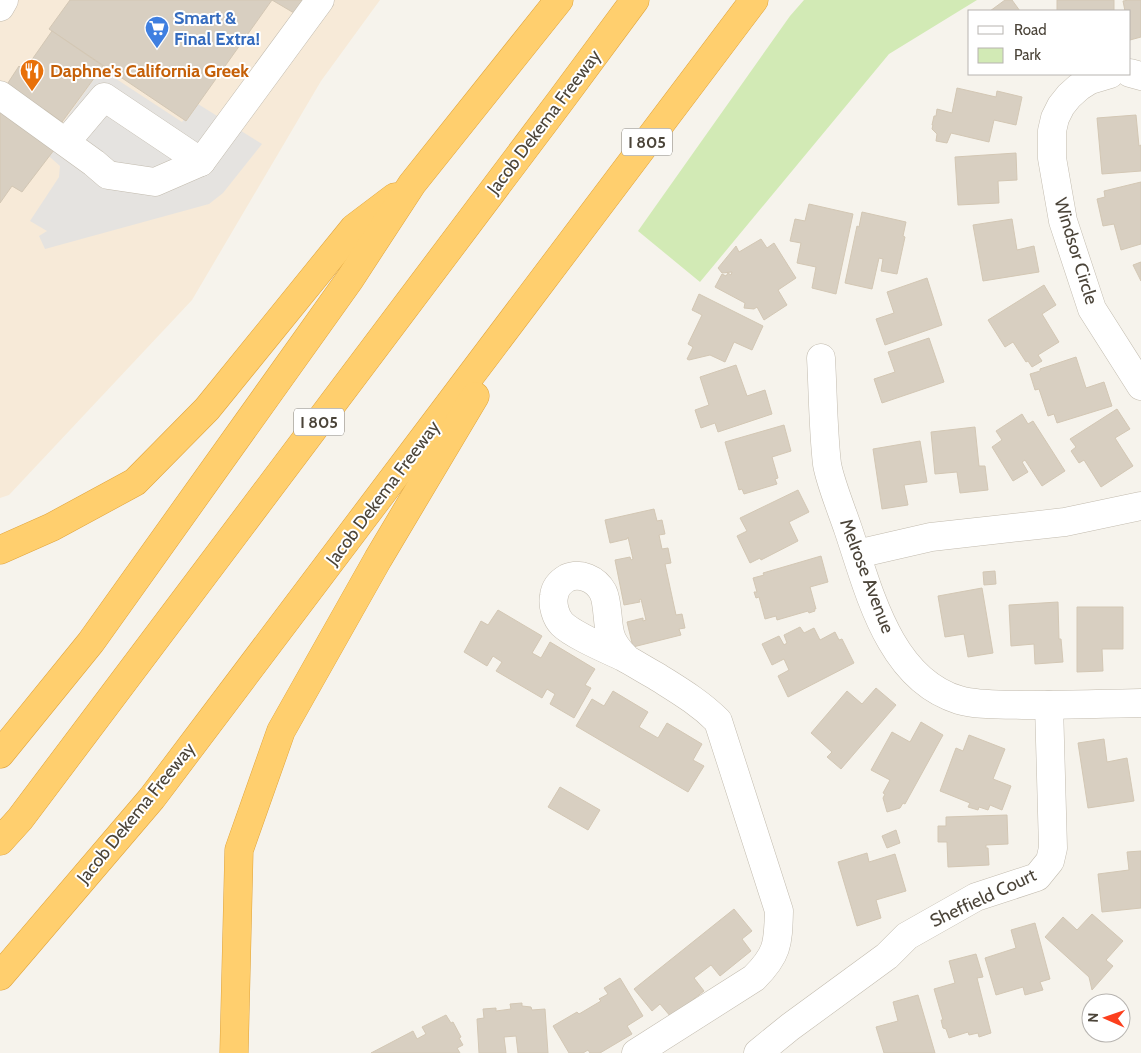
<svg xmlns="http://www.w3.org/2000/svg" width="1141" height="1053" font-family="Cabin,sans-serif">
<rect width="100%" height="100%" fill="#f6f3ec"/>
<!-- commercial -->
<polygon fill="#f7ead8" points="0,0 380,0 321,81 192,300 9,495 0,498"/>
<!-- green -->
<polygon fill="#d2eab5" points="804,0 977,0 889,54 700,282 638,231 790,16"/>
<!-- parking -->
<polygon fill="#e5e3e0" points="101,69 182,122 198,104 262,144 223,193 209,204 45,249 39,236 47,231 30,221 59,177 60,166 43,151"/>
<!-- building -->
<g fill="#d8cfc1" stroke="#d3c7b4">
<polygon points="70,0 272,0 186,121 49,29"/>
<polygon points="272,0 303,0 294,13"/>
<polygon points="1005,0 1012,0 1020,11 990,11"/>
<rect x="1057" y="0" width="57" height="11"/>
<polygon points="1129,0 1141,0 1141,37 1130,40 1130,11 1125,11 1123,1"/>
<polygon points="52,31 103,66 62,122 44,109 41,112 4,89 19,66 24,71"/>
<polygon points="957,88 996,97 997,91 1022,97 1016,125 994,120 989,142 951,133 947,143 936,141 937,134 932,129 933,125 932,125 934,116 936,116 937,109 952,113"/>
<polygon points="0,109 54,150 22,192 12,186 0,203"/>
<polygon points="1136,115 1139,146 1141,145 1141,171 1102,174 1097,118"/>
<polygon points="1016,153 1017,180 998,181 999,203 958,205 955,157"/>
<polygon points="1141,182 1141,244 1121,250 1114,224 1103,226 1097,199 1105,197 1104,191"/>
<polygon points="809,204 853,214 836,294 812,288 816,267 797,263 801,243 790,241 795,219 805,221"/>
<polygon points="862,212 906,222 903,236 905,237 897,274 881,271 883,259 879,258 872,289 845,283 857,226 859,227"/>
<polygon points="1012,219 1017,250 1034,246 1039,272 983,281 973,225"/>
<polygon points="761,239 767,248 774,243 796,278 778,290 787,305 764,320 757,307 754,309 744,308 745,303 715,287 722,274 726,276 728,273 731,275 732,272 722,273 718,268 736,246 739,252"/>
<polygon points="1141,262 1141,281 1133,265"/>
<polygon points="927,278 942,325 885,345 876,319 894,313 887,292"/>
<polygon points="1044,285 1056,305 1042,314 1059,342 1038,355 1042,361 1032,367 1028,361 1026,362 1013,342 1005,347 988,320"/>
<polygon points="699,294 763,326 752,350 734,342 725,362 710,355 689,360 687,359 693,347 688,344 702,315 692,310"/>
<polygon points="929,338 944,382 882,403 874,379 895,372 888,352"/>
<polygon points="1076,357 1086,388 1104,382 1112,406 1057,423 1054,414 1048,416 1039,389 1035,390 1030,374 1040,371 1040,369"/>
<polygon points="736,365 747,396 765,390 772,414 718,432 715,423 701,428 695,410 709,405 700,377"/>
<polygon points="1117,409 1130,429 1115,438 1133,466 1101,487 1084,460 1079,463 1071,451 1076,447 1070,439"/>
<polygon points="1022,414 1028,424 1033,421 1065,471 1042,486 1025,460 1022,462 1028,472 1013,481 992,447 1002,440 996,431"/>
<polygon points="784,425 791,451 772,457 778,478 775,479 777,484 744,494 742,489 739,490 725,442"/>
<polygon points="975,427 979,466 985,466 988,490 960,493 957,472 935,474 931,432"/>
<polygon points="920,441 927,482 904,485 908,505 882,509 873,449"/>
<polygon points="798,490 809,512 789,522 798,541 761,560 760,558 750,563 737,536 747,531 740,518"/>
<polygon points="654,509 657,521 662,520 665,534 659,535 662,549 668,548 671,563 665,564 676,615 682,614 685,628 679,629 681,635 633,647 627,622 643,618 643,621 646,620 641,599 639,600 640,602 624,605 615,560 630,557 631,560 633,559 628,537 627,539 610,543 605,520"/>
<polygon points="821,556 828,582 810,587 816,609 814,609 815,611 809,613 808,611 777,620 776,616 765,619 759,597 756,598 754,592 757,592 753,578 764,575 763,573"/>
<polygon points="995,571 996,584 984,585 983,572"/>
<polygon points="982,588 993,653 968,657 964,634 945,637 938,596"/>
<polygon points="1058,602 1059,639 1061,639 1063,662 1035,664 1034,644 1011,646 1009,605"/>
<polygon points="1077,607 1123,607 1123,649 1102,649 1103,671 1077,672"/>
<polygon points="498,610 542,636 532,653 541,658 550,642 595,669 585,685 591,688 574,718 550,704 555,694 547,689 542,698 496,671 502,662 493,656 487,666 464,652 481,621 488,625"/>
<polygon points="800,627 804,633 814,628 820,640 835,632 839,640 842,639 854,663 788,697 778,676 789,670 784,659 772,665 762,644 779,636 784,645 787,643 784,635"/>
<polygon points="876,688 896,705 841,769 827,757 832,752 811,733 847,691 862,704"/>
<polygon points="613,691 648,712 639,727 658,738 667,723 702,744 693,760 704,766 688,792 576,726 592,699 604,706"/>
<polygon points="921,722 943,735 905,804 903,803 900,808 887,812 883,798 885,794 883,793 890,780 871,770 892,732 910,742"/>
<polygon points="969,735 1005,749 993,779 1011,786 1002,810 990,805 988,810 979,807 978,810 968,807 970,803 940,791 956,748 963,751"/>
<polygon points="1104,739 1107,762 1127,758 1134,801 1088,808 1078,743"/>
<polygon points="560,787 600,810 588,830 548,807"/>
<polygon points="1007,815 1008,844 986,845 986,848 988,848 989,865 948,867 947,842 938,842 938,826 946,826 946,817"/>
<polygon points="896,830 900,843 887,848 882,836"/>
<polygon points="1141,851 1141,908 1102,912 1098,874 1129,870 1127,852"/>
<polygon points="867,853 869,862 895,854 906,891 876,900 881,918 857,926 838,862"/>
<polygon points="734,909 752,931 742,939 751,951 720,976 711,965 694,978 704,991 671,1017 660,1004 652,1011 634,989"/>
<polygon points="1092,914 1123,941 1106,960 1113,966 1092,990 1089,977 1045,937 1063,917 1077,930"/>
<polygon points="1035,923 1050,979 1040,982 1043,990 1025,995 1023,987 996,995 985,958 1016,948 1011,930"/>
<polygon points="976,954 983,977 977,978 991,1033 979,1037 978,1033 969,1035 968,1032 949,1038 946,1029 943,1028 941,1020 943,1020 934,989 955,983 949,961"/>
<polygon points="620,978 643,1016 627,1026 632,1034 600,1053 590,1053 588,1050 583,1053 569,1053 553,1026 577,1012 579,1014 601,1001 599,999 608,994 604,988"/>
<polygon points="918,995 935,1053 884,1053 876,1027 898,1021 893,1002"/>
<polygon points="522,1003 522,1006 531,1007 532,1010 545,1009 548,1053 518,1053 516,1036 504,1037 506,1053 479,1053 477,1019 484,1018 483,1009 496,1008 496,1011 511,1009 510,1004"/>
<polygon points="446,1015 451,1023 453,1022 461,1037 459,1038 463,1045 457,1048 460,1053 371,1053 413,1031 417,1039 426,1034 422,1027"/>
</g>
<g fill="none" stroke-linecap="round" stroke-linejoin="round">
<defs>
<g id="minor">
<polyline points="0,7 4,0"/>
<polyline points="1130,73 1141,76"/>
<polyline points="1110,74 1090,80 1079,87 1069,96 1061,106 1055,118 1052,131 1052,158 1063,221 1092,309 1141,386"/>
<polyline points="0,95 94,163 108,175 155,182 201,162 320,0"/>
<polyline points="66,142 104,97 201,162"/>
<path d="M 821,358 C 823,393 823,429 827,464 C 830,482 842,511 848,529 C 869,591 889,679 959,700 C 980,706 1002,704 1023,705 C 1063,705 1102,704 1141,703"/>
<polyline points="857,554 931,537 1065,522 1141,506"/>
<path d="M 626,658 C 619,651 612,643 610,633 C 607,621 608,602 603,592 C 596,579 580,572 567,578 C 560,582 555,588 554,596 C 552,605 556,618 562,624 C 573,635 608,650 623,657 C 634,663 645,670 656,676 C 678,690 699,702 718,721 L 779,911 C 778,944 778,954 754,978 L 636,1053"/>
<polyline points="758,1053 790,1027 887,956 907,936 976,897 1037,877 1050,861 1053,848 1049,705"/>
</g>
<g id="highway">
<polyline points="0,550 52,527 135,482 207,409 354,228 395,197"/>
<polyline points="0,754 91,642 350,279 412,184 559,0"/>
<polyline points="0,841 20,819 561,100 635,0"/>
<polyline points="0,976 152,798 754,0"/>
<polyline points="234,1053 239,850 281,731 378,559 475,396"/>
</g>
</defs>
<!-- minor casing -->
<use href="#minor" stroke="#c2bbae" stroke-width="29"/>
<!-- highway casing -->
<use href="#highway" stroke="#e0a43c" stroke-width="29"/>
<!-- minor -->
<use href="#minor" stroke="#fff" stroke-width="28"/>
<!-- highway -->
<use href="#highway" stroke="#ffcf6e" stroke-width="28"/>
</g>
<!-- icons -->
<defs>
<symbol id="supermarket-pin" viewBox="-11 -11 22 30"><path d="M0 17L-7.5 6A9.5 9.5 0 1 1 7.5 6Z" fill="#3f7fe0" stroke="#fff"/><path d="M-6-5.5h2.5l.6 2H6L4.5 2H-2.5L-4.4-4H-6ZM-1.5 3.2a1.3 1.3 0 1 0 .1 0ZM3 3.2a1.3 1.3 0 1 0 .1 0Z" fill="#fff"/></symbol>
<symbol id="restaurant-pin" viewBox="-11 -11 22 30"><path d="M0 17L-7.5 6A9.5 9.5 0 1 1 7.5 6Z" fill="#e8710a" stroke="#fff"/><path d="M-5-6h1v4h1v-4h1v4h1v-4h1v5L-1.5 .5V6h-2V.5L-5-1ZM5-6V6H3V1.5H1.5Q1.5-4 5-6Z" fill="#fff"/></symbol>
</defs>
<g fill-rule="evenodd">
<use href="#supermarket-pin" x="143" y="14" width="28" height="38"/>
<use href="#restaurant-pin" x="18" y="57" width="28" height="38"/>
</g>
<g text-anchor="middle" stroke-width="4" stroke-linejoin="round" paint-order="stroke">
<!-- shield labels -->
<g fill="#fff" stroke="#817c74" stroke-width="1">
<rect x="622" y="128.5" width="50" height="27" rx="4"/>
<rect x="294" y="408.5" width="50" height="27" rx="4"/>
</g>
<g font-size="16" font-weight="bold" fill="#4b4439">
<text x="647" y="148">I 805</text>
<text x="319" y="428">I 805</text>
</g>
<!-- shop labels -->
<g font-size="18" font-weight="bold" fill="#366cbe" stroke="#fff" text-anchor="start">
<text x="174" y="24">Smart &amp;<tspan x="174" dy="21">Final Extra!</tspan></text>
</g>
<!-- food labels -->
<g font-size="18" font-weight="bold" fill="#c56008" stroke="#fff" text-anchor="start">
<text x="50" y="77">Daphne's California Greek</text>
</g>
<!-- street labels -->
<g font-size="18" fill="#4b4439" stroke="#fff">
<text transform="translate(544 122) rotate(-53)" y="6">Jacob Dekema Freeway</text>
<text transform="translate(1076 251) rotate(73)" y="6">Windsor Circle</text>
<text transform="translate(383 493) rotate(-53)" y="6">Jacob Dekema Freeway</text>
<text transform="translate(867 576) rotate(69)" y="6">Melrose Avenue</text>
<text transform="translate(136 813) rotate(-51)" y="6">Jacob Dekema Freeway</text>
<text transform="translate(983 898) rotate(-25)" y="6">Sheffield Court</text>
</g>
</g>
<!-- legend -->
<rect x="968" y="10" width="162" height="65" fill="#ffffff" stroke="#b7b4b0"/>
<rect x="978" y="26" width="25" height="8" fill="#ffffff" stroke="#b7b4b0"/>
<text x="1014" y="35" font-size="15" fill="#4b4439">Road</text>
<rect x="978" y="48" width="25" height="15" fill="#d2eab5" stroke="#b7b4b0"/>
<text x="1014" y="60" font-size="15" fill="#4b4439">Park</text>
<!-- north arrow -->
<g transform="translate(1106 1018) rotate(272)"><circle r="24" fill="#ffffff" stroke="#b7b4b0"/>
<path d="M0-4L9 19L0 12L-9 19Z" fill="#fc3f1d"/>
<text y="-8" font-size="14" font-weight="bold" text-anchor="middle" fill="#4b4439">N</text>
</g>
</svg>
